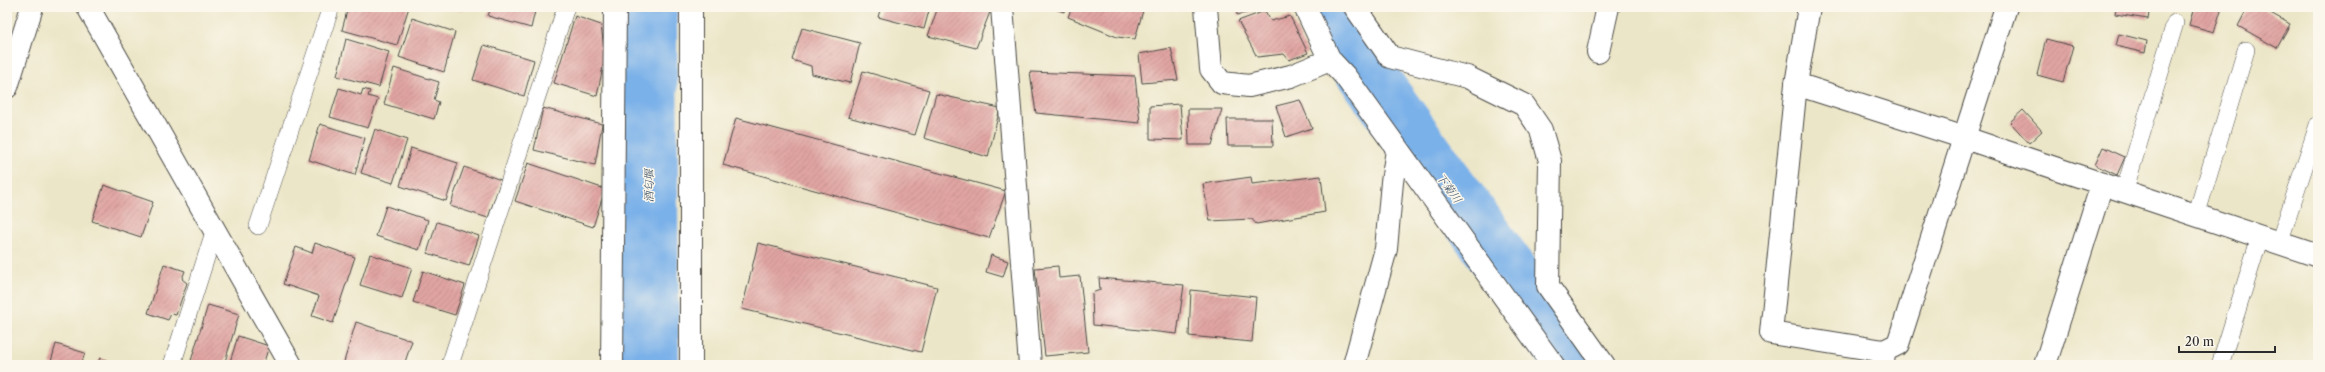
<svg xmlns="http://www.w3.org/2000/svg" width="2325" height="372" font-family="'Libre Caslon Text','Noto Serif JP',serif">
<defs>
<pattern id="building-hatch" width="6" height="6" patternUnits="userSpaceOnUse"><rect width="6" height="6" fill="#e1a5a3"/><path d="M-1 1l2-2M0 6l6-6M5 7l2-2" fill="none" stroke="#b78785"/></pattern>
</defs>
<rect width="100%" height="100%" fill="#fbf7ec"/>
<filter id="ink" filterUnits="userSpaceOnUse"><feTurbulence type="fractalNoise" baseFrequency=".025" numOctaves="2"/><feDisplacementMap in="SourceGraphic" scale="8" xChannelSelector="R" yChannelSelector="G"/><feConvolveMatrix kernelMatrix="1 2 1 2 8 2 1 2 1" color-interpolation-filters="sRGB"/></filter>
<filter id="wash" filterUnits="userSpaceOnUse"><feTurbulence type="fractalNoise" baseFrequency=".012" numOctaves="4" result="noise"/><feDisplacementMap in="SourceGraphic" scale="16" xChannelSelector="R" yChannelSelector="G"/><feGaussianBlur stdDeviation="0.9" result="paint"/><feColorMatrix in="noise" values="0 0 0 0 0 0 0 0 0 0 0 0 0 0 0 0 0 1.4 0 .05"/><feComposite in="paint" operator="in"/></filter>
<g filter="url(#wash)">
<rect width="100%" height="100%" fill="#ece6c8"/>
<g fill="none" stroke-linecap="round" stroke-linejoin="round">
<!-- river -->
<g stroke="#7ab1e9" stroke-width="58">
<polyline points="648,7 650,365"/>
<polyline points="1329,7 1349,50 1576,365"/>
</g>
</g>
<g id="blocks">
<!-- building -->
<g fill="url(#building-hatch)">
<polygon points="348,7 409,7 397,45 342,30"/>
<polygon points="449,7 463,7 462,11"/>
<polygon points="491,7 536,7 531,28 488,16"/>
<polygon points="881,7 930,7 924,29 878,17"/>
<polygon points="938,7 974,7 990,12 976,48 928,36"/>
<polygon points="1049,7 1065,7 1064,12"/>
<polygon points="1072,7 1144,7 1135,39 1117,37 1068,17"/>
<polygon points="1236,7 1266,7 1266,8 1237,15"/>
<polygon points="2116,7 2150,7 2148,19 2115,14"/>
<polygon points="2194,7 2222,7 2214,32 2189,25"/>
<polygon points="2248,7 2260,7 2290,24 2277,48 2238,26"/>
<polygon points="1265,11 1271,21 1290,16 1308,53 1289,60 1284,54 1257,57 1238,21"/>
<polygon points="575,16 601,25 605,57 597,96 554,83"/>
<polygon points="412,18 455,32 444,72 399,57"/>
<polygon points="802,28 860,43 850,83 812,74 811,66 792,60"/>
<polygon points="2119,34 2147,41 2145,53 2116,46"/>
<polygon points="346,39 389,52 379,87 337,76"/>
<polygon points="2046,39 2073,46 2063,82 2037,75"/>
<polygon points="484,45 534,60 524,96 473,80"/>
<polygon points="1171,48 1178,80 1142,83 1139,54"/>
<polygon points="394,68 439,82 434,100 439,102 434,119 384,104"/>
<polygon points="863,71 929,90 915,135 848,117"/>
<polygon points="1030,72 1135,76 1140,123 1036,113"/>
<polygon points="339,88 361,95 363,89 370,91 368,96 378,99 368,128 330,117"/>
<polygon points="936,94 1000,108 988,157 924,138"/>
<polygon points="1300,100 1312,128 1286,137 1276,106"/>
<polygon points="1180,104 1183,140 1150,139 1150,106"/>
<polygon points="543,108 602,124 595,165 534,150"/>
<polygon points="1188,109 1222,109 1212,145 1189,145"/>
<polygon points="2023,110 2042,131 2029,143 2010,122"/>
<polygon points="736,118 1006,191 989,238 723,165"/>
<polygon points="1227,119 1272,119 1273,146 1228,146"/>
<polygon points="320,124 365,138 355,175 309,160"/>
<polygon points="375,129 407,140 393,183 361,173"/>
<polygon points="2103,147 2125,157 2117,175 2095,165"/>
<polygon points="411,148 458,163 446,201 400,186"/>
<polygon points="528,163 605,189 593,227 515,201"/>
<polygon points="464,167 501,180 488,218 450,206"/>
<polygon points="1321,176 1325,212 1256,224 1252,219 1210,221 1203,184 1251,177 1252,184"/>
<polygon points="104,185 153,202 141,237 92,221"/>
<polygon points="386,206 428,220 419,250 376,236"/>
<polygon points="437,222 479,236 469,266 427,253"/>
<polygon points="315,243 355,257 333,323 312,316 319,296 283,284 296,247 312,253"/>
<polygon points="758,243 937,287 921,352 742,309"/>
<polygon points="370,254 412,268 402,298 360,285"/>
<polygon points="991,255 1008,261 1003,277 986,272"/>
<polygon points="164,264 185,271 182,279 187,283 176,315 171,314 168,320 148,313"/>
<polygon points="1058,266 1059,278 1080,276 1088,352 1045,356 1035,268"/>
<polygon points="423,271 465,285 455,315 413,302"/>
<polygon points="1099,278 1184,285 1177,334 1093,325 1092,293 1100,290"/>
<polygon points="1191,290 1256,297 1252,342 1189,336"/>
<polygon points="208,305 239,314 224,365 190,364"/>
<polygon points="356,322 412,341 404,365 343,365"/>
<polygon points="238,336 269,346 263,365 229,365"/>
<polygon points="56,344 85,353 81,365 50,365"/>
<polygon points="100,358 120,365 97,365"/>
</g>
</g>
</g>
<g filter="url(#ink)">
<use href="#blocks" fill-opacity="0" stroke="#484743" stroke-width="1"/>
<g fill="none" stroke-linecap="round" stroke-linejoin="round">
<defs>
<g id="service">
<polyline points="2124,192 2175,23"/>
<polyline points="2196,216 2246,50"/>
<polyline points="258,226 331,7"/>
<polyline points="2279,243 2318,125"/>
<polyline points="172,365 215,229"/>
<polyline points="450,365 566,7"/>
<polyline points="2220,365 2260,237"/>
</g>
<g id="minor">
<polyline points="88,7 291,365"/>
<polyline points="1002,7 1030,365"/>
<polyline points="1206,7 1211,69 1222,83 1249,86 1291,76 1330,60"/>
<polyline points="1305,7 1330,60 1345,76 1553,365"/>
<polyline points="1355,7 1390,57 1467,77 1524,105 1541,130 1550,161 1548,286 1604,365"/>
<polyline points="1809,7 1796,84 1771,333 1884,351 1883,365"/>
<polyline points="1598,52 1608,7"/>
<polyline points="1796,84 1962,137 2318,256"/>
<polyline points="7,87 32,7"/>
<polyline points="1884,351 1898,344 2006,7"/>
<polyline points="612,365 615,7"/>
<polyline points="691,365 691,7"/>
<polyline points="1354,365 1386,249 1392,182 1397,150"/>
<polyline points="2045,365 2102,184"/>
</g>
</defs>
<!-- service casing -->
<use href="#service" stroke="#484743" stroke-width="18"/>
<!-- minor casing -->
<use href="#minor" stroke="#484743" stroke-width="24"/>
<!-- service -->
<use href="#service" stroke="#fff" stroke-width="17"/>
<!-- minor -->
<use href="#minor" stroke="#fff" stroke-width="22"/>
</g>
</g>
<g text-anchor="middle" stroke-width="3" stroke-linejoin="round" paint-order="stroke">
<!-- water labels -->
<g font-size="11" font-style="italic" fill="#475a6e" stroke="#fbf7ec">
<text transform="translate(649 186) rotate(-90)" y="4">酒匂堰</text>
<text transform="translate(1449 188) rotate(54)" y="4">下菊川</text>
</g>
</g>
<!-- margin -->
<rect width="2325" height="372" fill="none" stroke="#fbf7ec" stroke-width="24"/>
<!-- scale -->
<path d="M2179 346v6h96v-6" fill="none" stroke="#2b2b2b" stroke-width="2"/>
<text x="2185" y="346" font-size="12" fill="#2b2b2b" stroke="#fbf7ec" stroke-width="3" paint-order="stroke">20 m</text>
</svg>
